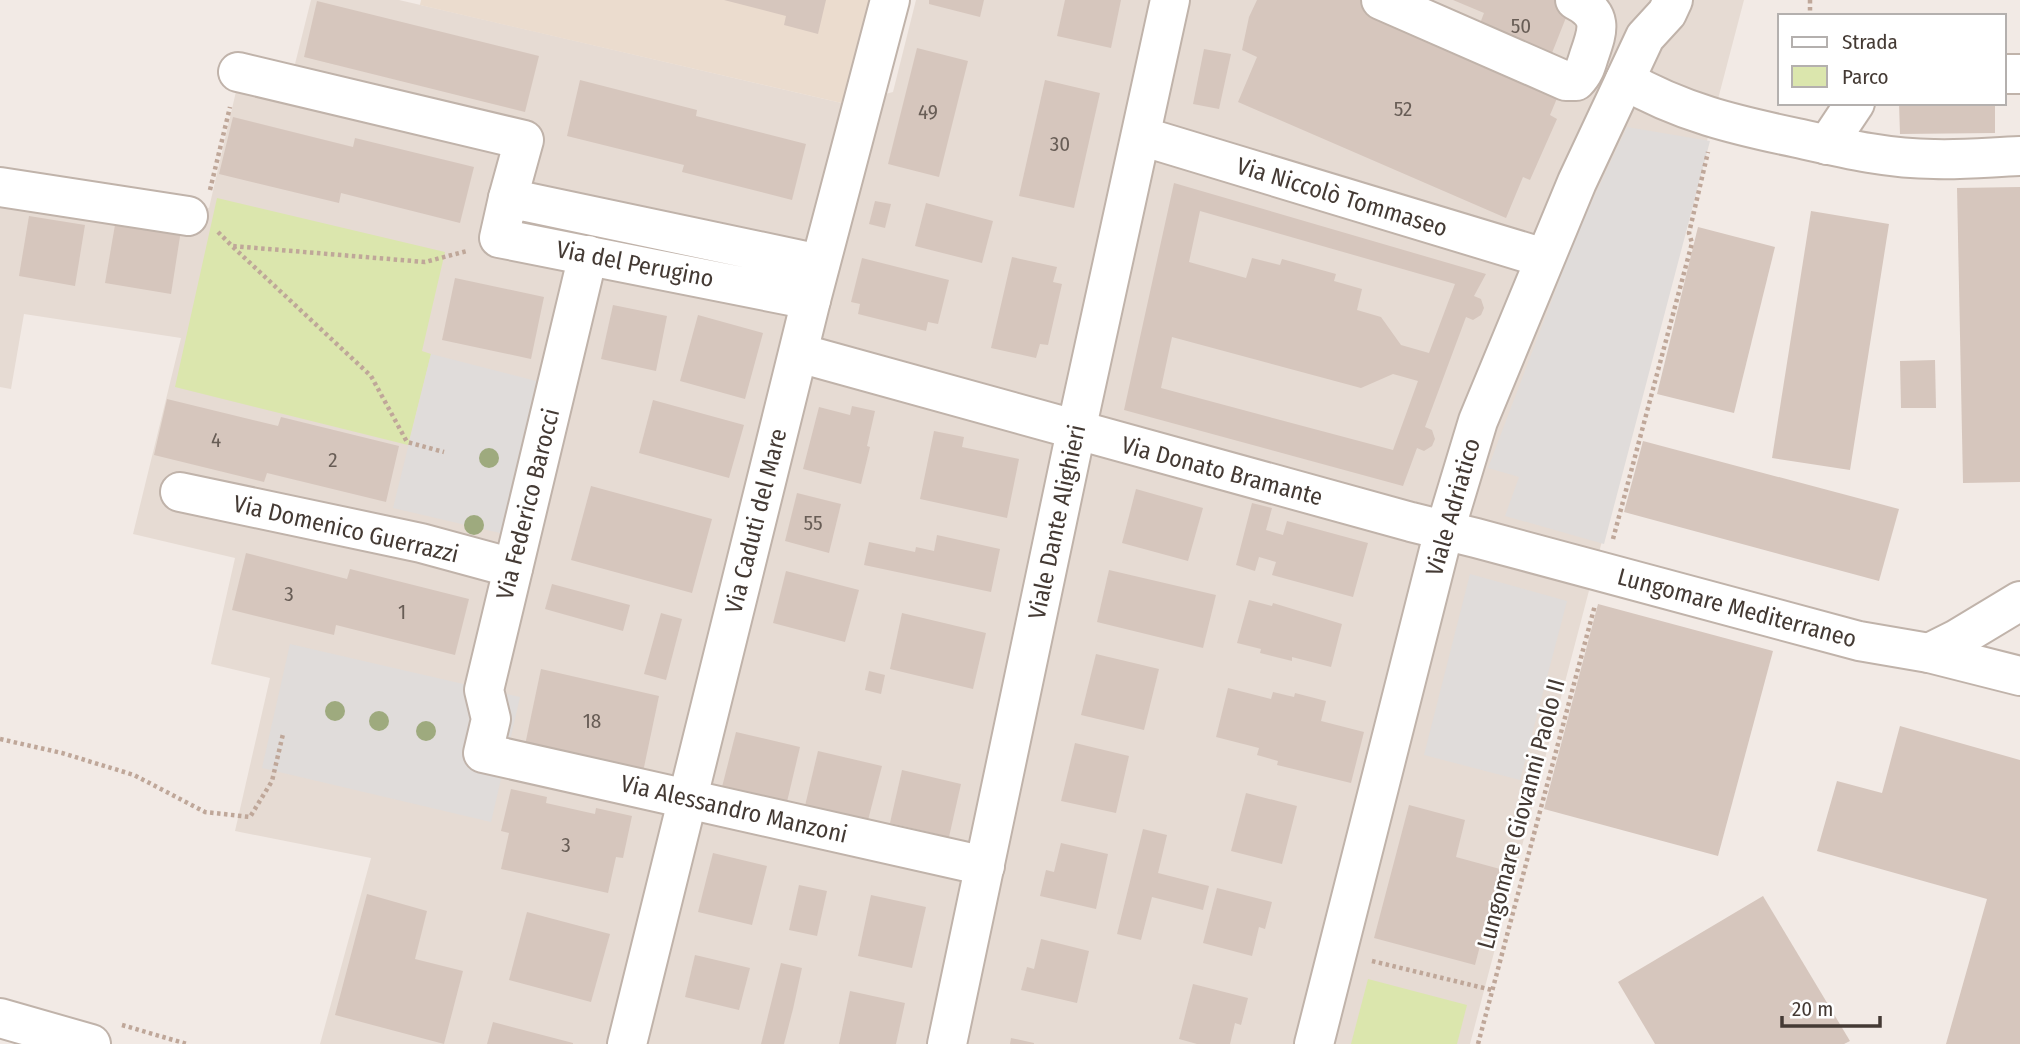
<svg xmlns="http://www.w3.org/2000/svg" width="2020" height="1044" font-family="'Fira Sans Condensed',sans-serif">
<rect width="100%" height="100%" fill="#f2eae5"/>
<!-- residential -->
<polygon fill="#e6dbd3" points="311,0 399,0 846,104 893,92 916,0 1744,0 1470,1044 320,1044 371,858 235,831 270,678 211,664 235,558 133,534 181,338 24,314 11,389 0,387 0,175 209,208 244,57 294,68"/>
<!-- education -->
<polygon fill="#ebdcce" points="421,0 874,0 846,104 420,5"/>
<!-- green -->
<g fill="#dbe6ad">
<polygon points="217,198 445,252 422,351 431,354 408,445 175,387"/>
<polygon points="1368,979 1467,1005 1457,1044 1351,1044"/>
</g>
<!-- parking -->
<g fill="#e0dcda">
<polygon points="1627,127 1710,141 1604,544 1505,516 1519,477 1488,468 1580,226"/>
<polygon points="431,354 540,382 504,534 393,508"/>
<polygon points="1470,574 1567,601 1520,780 1424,755"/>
<polygon points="290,644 520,697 491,822 262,768"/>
</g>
<!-- building -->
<g fill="#d6c6bd" fill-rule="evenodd">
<polygon points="724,0 826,0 818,34 784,25 786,16"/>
<polygon points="929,0 984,0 980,17 929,4"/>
<polygon points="1065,0 1121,0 1111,48 1057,36"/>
<polygon points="1257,0 1368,0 1563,84 1550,115 1557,119 1530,180 1523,177 1506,218 1238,102 1257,57 1242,50 1249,17"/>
<polygon points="1453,0 1564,0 1569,10 1550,58 1474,39 1484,13"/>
<polygon points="317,1 539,56 525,112 304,57"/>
<polygon points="917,48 968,61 939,177 888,164"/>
<polygon points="1204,49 1231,54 1219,109 1193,104"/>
<polygon points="580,80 697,110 696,116 806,144 792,200 682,172 684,165 567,136"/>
<polygon points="1045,80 1100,93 1074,208 1019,196"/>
<polygon points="1899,103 1995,103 1995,133 1900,134"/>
<polygon points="233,117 353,147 355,138 474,167 460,223 341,193 339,203 219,174"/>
<path d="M 1174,183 L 1486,274 L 1474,296 L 1481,299 L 1484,308 L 1481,315 L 1473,320 L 1466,317 L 1425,427 L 1432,430 L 1435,439 L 1432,446 L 1424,451 L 1417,448 L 1403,486 L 1124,410 ZM 1200,211 L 1455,284 L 1429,353 L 1401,345 L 1381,317 L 1357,310 L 1362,289 L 1334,281 L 1336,274 L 1282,259 L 1280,265 L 1252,258 L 1246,278 L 1189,262 ZM 1172,337 L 1361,388 L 1393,374 L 1418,381 L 1393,450 L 1161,388 Z"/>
<polygon points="2020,187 2020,482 1963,483 1957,188"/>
<polygon points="875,201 891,204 885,228 869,224"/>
<polygon points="926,203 993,221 982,263 915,246"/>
<polygon points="1811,211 1889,224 1850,470 1772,458"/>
<polygon points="29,216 85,225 75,286 19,276"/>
<polygon points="116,219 181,230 171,294 105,283"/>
<polygon points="1698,227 1775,247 1734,413 1657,394"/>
<polygon points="1012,257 1057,267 1053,282 1062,284 1048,345 1040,344 1036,358 991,348"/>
<polygon points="862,258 949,280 938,324 928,322 926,331 858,314 860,304 851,302"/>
<polygon points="455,278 544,297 531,359 442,340"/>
<polygon points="613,305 667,316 656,371 601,359"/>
<polygon points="698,315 763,333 745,399 680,381"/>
<polygon points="1935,360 1936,408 1901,408 1900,361"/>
<polygon points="167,399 278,426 281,417 399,446 386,502 267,473 264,482 154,455"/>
<polygon points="653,400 744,425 729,478 639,453"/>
<polygon points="852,406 875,411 867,446 870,447 861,484 803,469 819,407 850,415"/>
<polygon points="934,431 964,437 962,447 1019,459 1007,518 920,499"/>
<polygon points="1643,441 1899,509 1879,581 1624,512"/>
<polygon points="591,486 712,519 692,593 571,560"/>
<polygon points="1136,489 1203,508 1188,561 1122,543"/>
<polygon points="797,493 841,504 829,553 785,541"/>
<polygon points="1252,503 1272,508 1266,530 1283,535 1287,521 1368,543 1353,597 1272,575 1276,562 1259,557 1255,571 1236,565"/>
<polygon points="937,535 1000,549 991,592 864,565 869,542 915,552 916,547 934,551"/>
<polygon points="246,553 347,579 350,569 469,599 455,655 336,625 334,635 232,610"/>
<polygon points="1109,570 1216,595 1203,648 1097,622"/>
<polygon points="786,571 859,590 845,642 773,623"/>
<polygon points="552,584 630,605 623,631 545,609"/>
<polygon points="1249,600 1272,606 1273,603 1342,624 1331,667 1292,657 1292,661 1260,653 1261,649 1237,643"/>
<polygon points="1598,604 1773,651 1718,856 1544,809"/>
<polygon points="661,613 682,619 666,680 644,674"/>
<polygon points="902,613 986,633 973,689 890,669"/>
<polygon points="1096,654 1159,669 1144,730 1081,715"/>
<polygon points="541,669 659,696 643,772 525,745"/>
<polygon points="869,671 885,675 881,694 865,690"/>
<polygon points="1228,688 1271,699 1273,692 1294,697 1295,693 1326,701 1321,721 1364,732 1351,783 1277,765 1278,761 1257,755 1259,748 1216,737"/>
<polygon points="1900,726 2020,760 2020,1044 1946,1044 1987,899 1817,851 1837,781 1882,793"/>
<polygon points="736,732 800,747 786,806 721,791"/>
<polygon points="1075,743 1129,756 1116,813 1061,801"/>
<polygon points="818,751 882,766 867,824 804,810"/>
<polygon points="902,770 961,784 949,837 890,823"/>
<polygon points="511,789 547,797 546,803 595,814 596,808 632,816 623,858 616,857 608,893 501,869 509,833 501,831"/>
<polygon points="1246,793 1297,806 1282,864 1231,851"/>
<polygon points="1409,805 1465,820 1456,857 1500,869 1475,965 1374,938"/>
<polygon points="1143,829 1167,835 1158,873 1209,886 1203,910 1152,897 1141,940 1117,934"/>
<polygon points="1061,843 1108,854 1096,909 1040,896 1046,870 1054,872"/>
<polygon points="713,853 767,866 752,925 698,912"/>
<polygon points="799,885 827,891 817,936 789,930"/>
<polygon points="1217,888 1272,902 1265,929 1259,927 1252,956 1203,943"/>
<polygon points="367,894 427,911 415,959 463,971 444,1044 335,1015"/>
<polygon points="871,895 926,907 912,968 858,956"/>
<polygon points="1763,896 1850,1041 1844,1044 1655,1044 1618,982"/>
<polygon points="527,912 610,934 591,1002 509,980"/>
<polygon points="1041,939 1089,951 1077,1003 1021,990 1027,967 1034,969"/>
<polygon points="695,955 750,968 739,1010 685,997"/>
<polygon points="781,963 802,968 793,1009 784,1044 761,1044"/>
<polygon points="1193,984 1248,998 1241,1025 1235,1023 1230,1044 1197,1044 1179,1039"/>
<polygon points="850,991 905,1003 896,1044 839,1044"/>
<polygon points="493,1022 573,1043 573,1044 487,1044"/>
<polygon points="1011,1038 1034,1043 1034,1044 1010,1044"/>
</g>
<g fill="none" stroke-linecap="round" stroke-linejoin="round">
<defs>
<g id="minor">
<path d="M 1381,0 L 1566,81 L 1576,81 C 1584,73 1586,66 1589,56 C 1598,30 1604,15 1575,0"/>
<polyline points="238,72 524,140 508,198"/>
<polyline points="2004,74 2020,74"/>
<path d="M 1625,80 C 1680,112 1735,125 1797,138 C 1842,148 1888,159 1934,159 C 1963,160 1992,157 2020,156"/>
<polyline points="1141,136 1544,258"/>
<polyline points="1827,145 1855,103"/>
<polyline points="0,187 188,216"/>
<polyline points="588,255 484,690 491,719 483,753 985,866"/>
<polyline points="811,300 499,238 508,198 820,264"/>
<polyline points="799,353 1411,522 1476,538 1859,641 1929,653 2020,676"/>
<polyline points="180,492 421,543 513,568"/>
<polyline points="1929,653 1957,639 2020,601"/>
<polyline points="0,1018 91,1044"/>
<polyline points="627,1044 811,300 890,0"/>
<polyline points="947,1044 1076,431 1170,0"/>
<polyline points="1314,1044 1439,550 1478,421 1577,182 1645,37 1667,13 1673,0"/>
</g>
</defs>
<!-- minor casing -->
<use href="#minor" stroke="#c0b3aa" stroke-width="42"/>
<!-- path -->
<g stroke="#bfa799" stroke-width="4.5" stroke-dasharray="3.5 3.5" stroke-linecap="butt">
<polyline points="1810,0 1810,16"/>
<polyline points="210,190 230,107"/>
<polyline points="218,232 232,246 425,262 467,251"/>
<polyline points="233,247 371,376 407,442 444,452"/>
<polyline points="1613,539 1692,243 1689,233 1708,152"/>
<polyline points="0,739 62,753 134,775 205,812 250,817 272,781 283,734"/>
<polyline points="1372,961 1492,990"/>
<polyline points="122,1025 187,1044"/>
<polyline points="1478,1044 1595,605"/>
</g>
<!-- minor -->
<use href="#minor" stroke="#fff" stroke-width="38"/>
</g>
<!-- trees -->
<g fill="#9eaa7e">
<circle cx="489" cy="458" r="10"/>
<circle cx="474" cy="525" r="10"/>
<circle cx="335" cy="711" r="10"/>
<circle cx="379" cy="721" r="10"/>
<circle cx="426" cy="731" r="10"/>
</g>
<g text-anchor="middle" stroke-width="5" stroke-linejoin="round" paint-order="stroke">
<!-- number labels -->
<g font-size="21" fill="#685d56">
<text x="1521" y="33">50</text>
<text x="1403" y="116">52</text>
<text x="928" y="119">49</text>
<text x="1060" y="151">30</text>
<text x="216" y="447">4</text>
<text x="333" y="467">2</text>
<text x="813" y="530">55</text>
<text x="289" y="601">3</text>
<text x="402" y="619">1</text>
<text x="592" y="728">18</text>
<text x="566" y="852">3</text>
</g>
<!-- street labels -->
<g font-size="24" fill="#443a34" stroke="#fff">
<text transform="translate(1342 197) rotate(17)" y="8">Via Niccolò Tommaseo</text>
<text transform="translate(635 264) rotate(11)" y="8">Via del Perugino</text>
<text transform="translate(1222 471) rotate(15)" y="8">Via Donato Bramante</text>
<text transform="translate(528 504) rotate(-76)" y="8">Via Federico Barocci</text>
<text transform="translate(1453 507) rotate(-74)" y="8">Viale Adriatico</text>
<text transform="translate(756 521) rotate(-76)" y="8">Via Caduti del Mare</text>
<text transform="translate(1057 522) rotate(-78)" y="8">Viale Dante Alighieri</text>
<text transform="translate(346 529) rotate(13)" y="8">Via Domenico Guerrazzi</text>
<text transform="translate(1737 608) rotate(15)" y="8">Lungomare Mediterraneo</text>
<text transform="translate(734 809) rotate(13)" y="8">Via Alessandro Manzoni</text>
<text transform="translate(1521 814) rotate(-75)" y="8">Lungomare Giovanni Paolo II</text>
</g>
</g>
<!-- legend -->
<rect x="1778" y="14" width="228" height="91" fill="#ffffff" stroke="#b4b0ae" stroke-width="2"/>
<rect x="1792" y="37" width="35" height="10" fill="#ffffff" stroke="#b4b0ae" stroke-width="2"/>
<text x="1842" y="49" font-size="21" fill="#443a34">Strada</text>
<rect x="1792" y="66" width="35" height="21" fill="#dbe6ad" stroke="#b4b0ae" stroke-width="2"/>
<text x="1842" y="84" font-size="21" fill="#443a34">Parco</text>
<!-- scale -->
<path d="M1782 1016v10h98v-10" fill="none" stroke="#443a34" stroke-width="3.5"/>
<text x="1792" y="1016" font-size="21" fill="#443a34" stroke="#ffffff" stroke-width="5" paint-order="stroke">20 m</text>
</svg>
